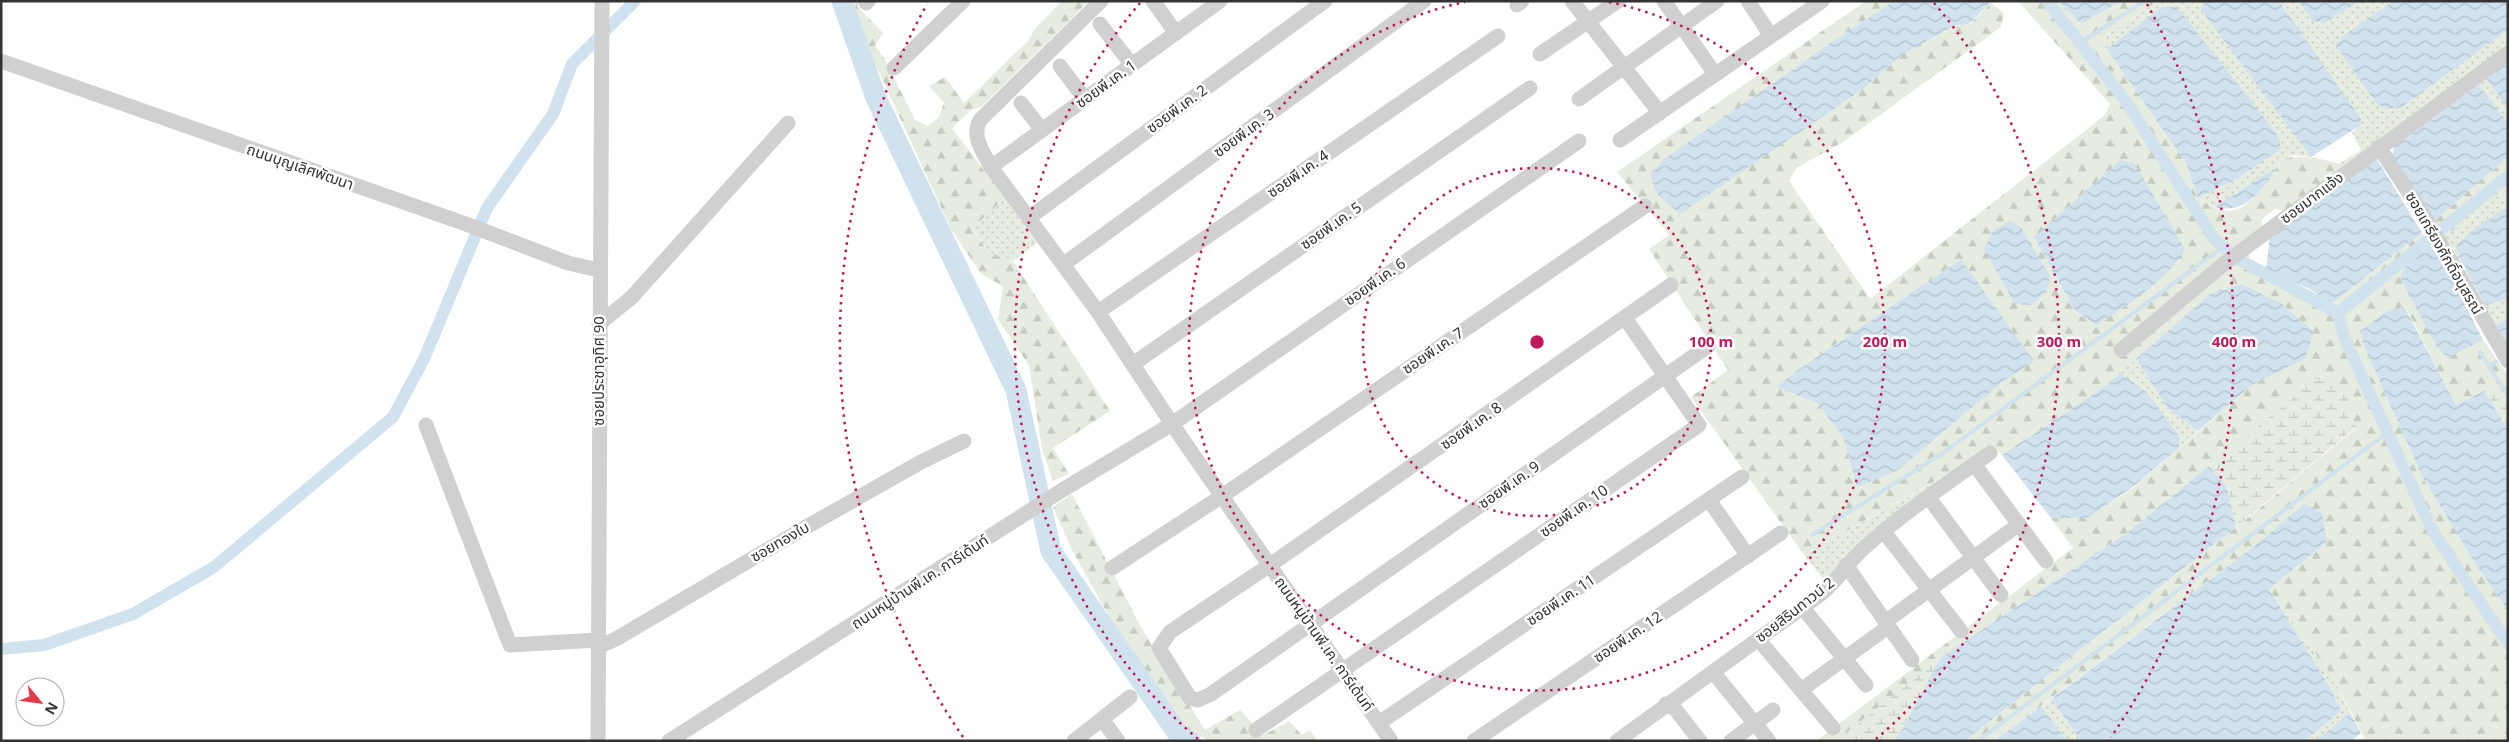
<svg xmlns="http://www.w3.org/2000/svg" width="2509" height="742" font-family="'Noto Sans','Noto Sans Thai',sans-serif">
<defs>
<pattern id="grass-dots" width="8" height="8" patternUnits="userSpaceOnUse" patternTransform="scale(1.25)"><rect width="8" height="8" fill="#e6ecdf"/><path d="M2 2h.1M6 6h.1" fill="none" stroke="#c6cbc0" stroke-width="1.8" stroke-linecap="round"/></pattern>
<pattern id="forest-firs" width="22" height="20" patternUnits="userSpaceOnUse" patternTransform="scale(1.25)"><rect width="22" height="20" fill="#e6ecdf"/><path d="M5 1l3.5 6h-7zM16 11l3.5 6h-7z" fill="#c6cbc0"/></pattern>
<pattern id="wetland-marsh" width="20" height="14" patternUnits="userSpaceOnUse" patternTransform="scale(1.25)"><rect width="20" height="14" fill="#e6ecdf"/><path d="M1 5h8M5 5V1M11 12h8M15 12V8" fill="none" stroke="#c6cbc0"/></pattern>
<pattern id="water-waves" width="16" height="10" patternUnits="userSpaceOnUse" patternTransform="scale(1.25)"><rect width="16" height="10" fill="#cfe2ee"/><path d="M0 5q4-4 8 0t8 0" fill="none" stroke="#b2c2cd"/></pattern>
</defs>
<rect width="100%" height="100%" fill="#fff"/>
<!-- grass -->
<g fill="url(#grass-dots)">
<polygon points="2158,1 2205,1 2203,3 2311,157 2293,155 2282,159 2277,167 2214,207 2198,198 2237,179 2281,149 2161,7 2107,49 2105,44 2106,35"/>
<polygon points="2279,1 2298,1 2312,20 2324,24 2360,1 2393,1 2342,36 2402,107 2508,30 2508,48 2345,165 2339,164 2361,150 2352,133 2361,125"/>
<polygon points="2485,78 2508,108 2508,123 2478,83"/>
<polygon points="2508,192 2508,318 2492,328 2444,236 2463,224 2462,216 2492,195"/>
<polygon points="1005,198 1037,243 1013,261 988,252 972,227"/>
<polygon points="2136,359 2168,409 2198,431 2179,448 2180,437 2147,392 2120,373"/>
<polygon points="1957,469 1824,580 1804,555"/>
<polygon points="2269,589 2333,677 2350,712 2316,741 2305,741 2341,711 2331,689"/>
<polygon points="2051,699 2081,741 2067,741 2041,706"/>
</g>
<!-- forest -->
<g fill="url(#forest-firs)" fill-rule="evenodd">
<polygon points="850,1 860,1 857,6 883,33 875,45 884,58 915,120 928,126 939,117 944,103 929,86 945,77 964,103 1028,41 1034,30 1062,1 1089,1 981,107 972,109 952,128 1005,198 972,228 988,252 1013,261 1110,411 1053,448 1069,474 1053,481 1042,449 1029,365 998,320 1003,286 981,274 951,229 856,22"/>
<path d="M 1866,1 L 1894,1 L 1836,39 L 1665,158 L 1863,89 L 1902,55 L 1954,26 L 1970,24 L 1991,3 L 2004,13 L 2001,27 L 1843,142 L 1796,168 L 1789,181 L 1870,299 L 2105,115 L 2110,104 L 2018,1 L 2059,1 L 2081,22 L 2122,1 L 2158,1 L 2106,35 L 2105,44 L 2186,163 L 2198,198 C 2206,203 2216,210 2227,211 C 2250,212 2272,176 2282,159 C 2303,153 2324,160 2345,165 L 2288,212 L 2275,209 L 2262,219 C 2263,235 2247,246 2249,261 C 2276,276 2306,285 2331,304 L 2422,233 L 2431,246 L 2406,266 L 2475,343 L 2483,340 L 2507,374 L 2484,391 L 2456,405 L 2405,306 L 2360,331 L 2365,349 L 2422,476 L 2473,560 L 2508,611 L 2508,741 L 2366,741 L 2333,677 L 2269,589 L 2327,542 L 2304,504 L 2252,548 L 1994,741 L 1965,741 L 2254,513 L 2356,428 L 2322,374 L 2128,532 L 1940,658 L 1836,741 L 1816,741 L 2073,548 L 2051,518 L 2088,518 L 2133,488 L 2252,385 L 2305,359 L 2210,294 L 2108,384 L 2002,455 L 1995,447 L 1804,555 L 1691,397 L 1728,370 L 1649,249 L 1669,235 L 1617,172 ZM 2135,165 L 2185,249 L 2096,325 L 2075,312 L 2034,237 ZM 1961,259 L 2033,360 L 1857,487 L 1843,437 L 1817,403 L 1777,387 L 1799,369 Z"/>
<polygon points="2508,157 2508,192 2492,195 2462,216 2463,224 2444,236 2434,221"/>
<polygon points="1072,494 1142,629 1205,730 1240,710 1263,735 1289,721 1302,735 1310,730 1318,741 1210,741 1188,730 1160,699 1102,604 1072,550 1053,507"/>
</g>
<!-- wetland -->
<g fill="url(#wetland-marsh)">
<polygon points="2322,374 2348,399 2356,427 2236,527 2227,487 2209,466"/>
<polygon points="2507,374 2508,375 2508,429 2484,391"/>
<polygon points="1940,658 1903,728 1894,741 1836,741"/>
</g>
<!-- water -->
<g fill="url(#water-waves)">
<polygon points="1894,1 1992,1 1969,24 1954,26 1902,55 1863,89 1680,214 1657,194 1650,174 1665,158 1836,39"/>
<polygon points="2059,1 2122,1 2081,23"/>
<polygon points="2205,1 2279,1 2361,119 2361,125 2311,157 2201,10"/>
<polygon points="2298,1 2360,1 2324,24 2312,20"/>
<polygon points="2393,1 2508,1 2508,30 2402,107 2387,109 2377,104 2336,46 2342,36"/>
<polygon points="2161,7 2177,7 2278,135 2281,149 2237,179 2198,198 2186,163 2107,49"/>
<polygon points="2508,62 2508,108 2485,78"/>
<polygon points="2478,83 2508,123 2508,157 2434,221 2392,158 2394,144"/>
<polygon points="2375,156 2422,233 2331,304 2310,289 2266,270 2270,236"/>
<path d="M 2120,160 L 2135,164 L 2185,249 C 2166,282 2127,305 2096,325 L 2075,311 L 2034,237 Z"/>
<path d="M 2277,167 C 2264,191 2243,215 2214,207 Z"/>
<polygon points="2508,206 2508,298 2486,306 2457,253 2457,245 2468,234"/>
<polygon points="2009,221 2021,227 2050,276 2046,293 2031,305 2015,304 1984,249 1992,232"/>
<polygon points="2431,246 2448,272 2483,340 2447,358 2435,344 2400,277 2406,266"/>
<polygon points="1961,259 2034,361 2001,383 1898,470 1857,487 1843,437 1817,403 1776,387 1799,369"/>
<polygon points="2242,284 2282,304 2314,332 2305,359 2252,385 2198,431 2168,409 2136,359 2210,294"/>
<polygon points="2404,306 2456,405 2484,391 2508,429 2508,611 2473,560 2422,476 2365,349 2360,331 2384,313"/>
<polygon points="2508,318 2508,346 2492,328"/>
<polygon points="2120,373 2147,392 2180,437 2179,448 2133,487 2088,518 2051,518 2002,455 2108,384"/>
<polygon points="2209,466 2227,487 2236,527 1965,741 1894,741 1903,728 1940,658 2128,532"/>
<polygon points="2304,504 2322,513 2327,542 2269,589 2331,689 2341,711 2305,741 2081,741 2051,699 2252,548"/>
<polygon points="2041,706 2067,741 1994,741"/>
<polygon points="2350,712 2361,733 2351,741 2316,741"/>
</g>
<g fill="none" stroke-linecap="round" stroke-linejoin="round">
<!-- stream -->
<g stroke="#cfe2ee" stroke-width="4">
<polyline points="2080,43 2144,1"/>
<polyline points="2480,352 2508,396"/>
<polyline points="2489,367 2496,362"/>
<polyline points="1812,535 1943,453 2223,247"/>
<polyline points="1978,741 2388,432"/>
</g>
<!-- canal -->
<g stroke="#cfe2ee" stroke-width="12">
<polyline points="2047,1 2125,100 2215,240 2240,260 2338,313"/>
<polyline points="2508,176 2338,313 2344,337 2432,530 2508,644"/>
<polyline points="1,649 44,645 133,614 214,567 393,417 424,359 487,208 553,114 572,64 635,1"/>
</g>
<!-- river -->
<polyline stroke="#cfe2ee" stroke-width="21" points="842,1 876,98 1016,390 1051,551 1181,738 1190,741"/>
<!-- minor -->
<g stroke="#d0d0d0" stroke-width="15">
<path d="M 1101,1 L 980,120 C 971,137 983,151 991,167 L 1098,312 L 1172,424 L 1391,741"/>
<polyline points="1153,1 1176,33"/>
<polyline points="1572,1 1660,113"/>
<polyline points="1664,1 1715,74"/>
<polyline points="1748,1 1771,36"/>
<polyline points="866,3 868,1"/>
<polyline points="1517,5 1522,1"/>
<polyline points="1100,24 1132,65"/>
<polyline points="1540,54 1618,1"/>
<polyline points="1,61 466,224 568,263 599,270"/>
<polyline points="1060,66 1085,99"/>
<polyline points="894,68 963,1"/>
<polyline points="1579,99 1717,1"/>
<polyline points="1021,103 1042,130"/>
<polyline points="1620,140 1822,1"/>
<polyline points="2379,147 2428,222 2508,361"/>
<polyline points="991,167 1220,1"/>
<polyline points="1030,217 1325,1"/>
<polyline points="1064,264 1424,1"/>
<polyline points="1671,285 1270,565 1170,632 1159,648 1190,698 1198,700 1211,694 1708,346"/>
<polyline points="1098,312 1498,36"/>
<polyline points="599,324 632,297 788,123"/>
<polyline points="2121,350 2226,262 2508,53"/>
<polyline points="1133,364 1530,88"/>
<polyline points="426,425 510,645 598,640"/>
<polyline points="1974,464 2046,561"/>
<polyline points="1929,498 2001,595"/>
<polyline points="1709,500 1748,556"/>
<polyline points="1884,532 1961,631"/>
<polyline points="1846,565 1912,660"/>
<polyline points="1112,568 1222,496 1645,206"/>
<polyline points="1802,607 1866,685"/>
<polyline points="1885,622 2018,525"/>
<polyline points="1758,639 1833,728"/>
<polyline points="598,647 616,639 801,530 921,462 964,441"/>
<polyline points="1713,672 1769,741"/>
<polyline points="1801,690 1888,627"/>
<polyline points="1666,704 1675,709 1700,741"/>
<polyline points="1102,719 1118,741"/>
<polyline points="1379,723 1742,477"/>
<polyline points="1256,730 1699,425 1625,318"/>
<polyline points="598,741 602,1"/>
<polyline points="669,741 1064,489 1172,424 1579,141"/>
<polyline points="1074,741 1130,697"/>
<polyline points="1474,741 1781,533"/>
<path d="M 1617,741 L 1821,594 C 1838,580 1848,562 1865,547 C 1902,514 1949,482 1990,453"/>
<polyline points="1731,741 1773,710"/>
</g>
</g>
<!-- distance rings -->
<g fill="none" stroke="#c2185b" stroke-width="2.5" stroke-dasharray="2.5 5">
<circle cx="1537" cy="342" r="174"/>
<path d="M1609 2A348 348 0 1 1 1465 2"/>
<path d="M1198 739A522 522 0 0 1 1140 3M1934 3A522 522 0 0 1 1876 739"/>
<path d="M963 737A697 697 0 0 1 927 4M2147 4A697 697 0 0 1 2111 737"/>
</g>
<g text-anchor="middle" stroke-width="5" stroke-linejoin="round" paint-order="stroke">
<!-- street labels -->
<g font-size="15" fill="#333" stroke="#fff">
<text transform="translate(1106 84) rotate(-36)" y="5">ซอยพี.เค. 1</text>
<text transform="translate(1177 109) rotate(-36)" y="5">ซอยพี.เค. 2</text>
<text transform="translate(1244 133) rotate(-36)" y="5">ซอยพี.เค. 3</text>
<text transform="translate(300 167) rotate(19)" y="5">ถนนบุญเลิศพัฒนา</text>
<text transform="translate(1298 174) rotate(-35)" y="5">ซอยพี.เค. 4</text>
<text transform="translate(2312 198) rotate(-37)" y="5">ซอยมากแจ้ง</text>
<text transform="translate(1331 226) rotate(-35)" y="5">ซอยพี.เค. 5</text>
<text transform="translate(2444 253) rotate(60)" y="5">ซอยเกรียงศักดิ์อนุสรณ์</text>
<text transform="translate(1375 282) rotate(-35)" y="5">ซอยพี.เค. 6</text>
<text transform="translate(1433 351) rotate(-34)" y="5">ซอยพี.เค. 7</text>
<text transform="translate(599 371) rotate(-90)" y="5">ซอยประชาอุทิศ 90</text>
<text transform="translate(1471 426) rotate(-35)" y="5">ซอยพี.เค. 8</text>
<text transform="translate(1509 485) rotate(-35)" y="5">ซอยพี.เค. 9</text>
<text transform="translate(1574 511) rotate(-35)" y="5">ซอยพี.เค. 10</text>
<text transform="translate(780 542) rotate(-30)" y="5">ซอยทองใบ</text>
<text transform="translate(920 582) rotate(-33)" y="5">ถนนหมู่บ้านพี.เค. การ์เด้นท์</text>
<text transform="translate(1561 600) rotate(-34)" y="5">ซอยพี.เค. 11</text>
<text transform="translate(1795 610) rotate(-38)" y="5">ซอยสิรินทาวน์ 2</text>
<text transform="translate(1628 637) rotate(-34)" y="5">ซอยพี.เค. 12</text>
<text transform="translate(1324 644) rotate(55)" y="5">ถนนหมู่บ้านพี.เค. การ์เด้นท์</text>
</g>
</g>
<circle cx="1537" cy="342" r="8" fill="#c2185b" stroke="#fff" stroke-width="2.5"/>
<g font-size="15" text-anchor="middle" font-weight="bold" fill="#c2185b" stroke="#fff" stroke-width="5" stroke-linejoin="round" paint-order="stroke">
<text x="1711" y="347">100 m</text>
<text x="1885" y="347">200 m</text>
<text x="2059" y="347">300 m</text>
<text x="2234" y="347">400 m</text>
</g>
<!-- border -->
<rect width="2509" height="742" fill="none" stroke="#333333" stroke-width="5"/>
<!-- north arrow -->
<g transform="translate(40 702) rotate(119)"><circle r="24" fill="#ffffff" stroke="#adadad"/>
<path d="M0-4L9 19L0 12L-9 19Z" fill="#e63946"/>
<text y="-8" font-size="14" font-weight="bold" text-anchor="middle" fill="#333333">N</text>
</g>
</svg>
